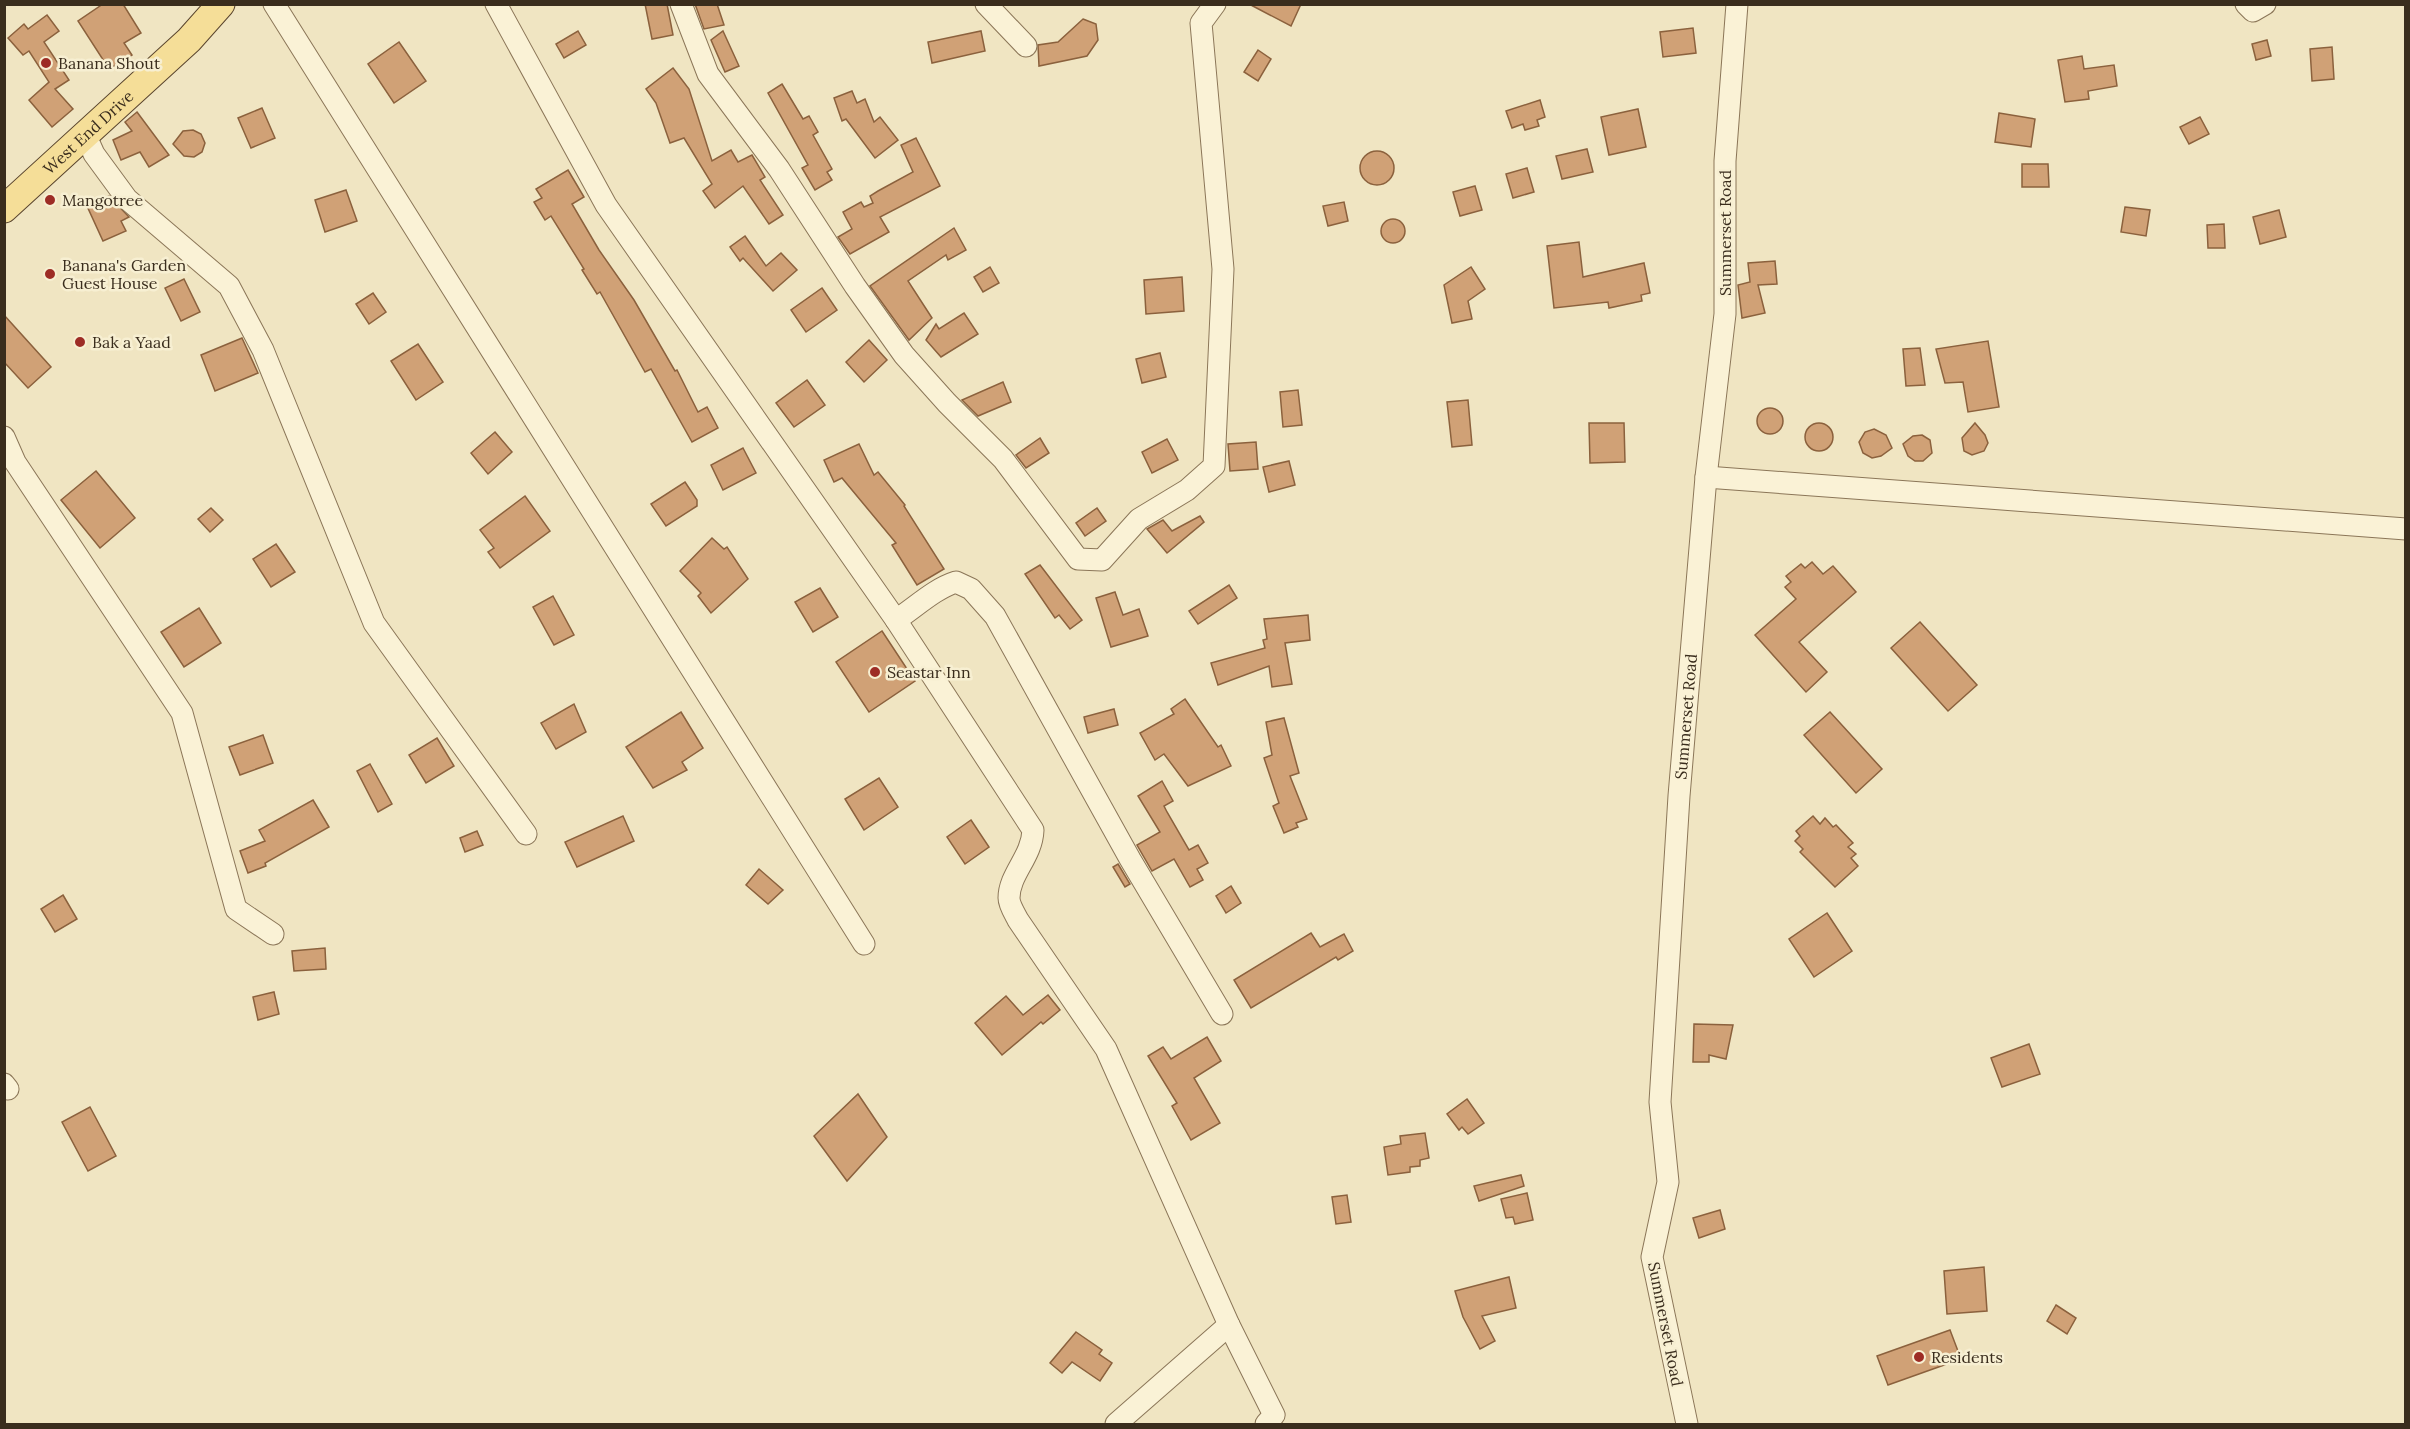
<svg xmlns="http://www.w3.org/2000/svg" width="2410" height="1429" font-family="Lora,serif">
<rect width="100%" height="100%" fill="#f0e5c2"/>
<!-- building -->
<g fill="#d0a176" stroke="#8b613d" stroke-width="1.5">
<polygon points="103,4 123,4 141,33 124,43 132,55 109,69 78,21"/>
<polygon points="645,4 667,4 673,35 652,39"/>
<polygon points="695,4 717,4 724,25 704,29"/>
<polygon points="1249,4 1301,4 1291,26"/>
<polygon points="47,15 59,31 44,42 69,80 55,89 73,109 52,127 29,100 49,82 29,51 23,55 8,38 24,24 28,29"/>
<polygon points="1083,19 1096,24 1098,40 1087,56 1039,66 1038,45 1058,42"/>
<polygon points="1693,28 1696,53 1663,57 1660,32"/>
<polygon points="578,31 586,45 564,58 556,44"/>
<polygon points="723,31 739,66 725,72 711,40"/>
<polygon points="981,31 985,51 932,63 928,42"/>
<polygon points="2267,40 2271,56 2256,60 2252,44"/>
<polygon points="399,42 426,81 394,103 368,64"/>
<polygon points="2332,47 2334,79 2312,81 2310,49"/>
<polygon points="1258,50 1271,59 1258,81 1244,72"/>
<polygon points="2082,56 2084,69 2114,65 2117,86 2088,91 2089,99 2065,102 2058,60"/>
<polygon points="673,68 689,89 712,161 731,150 738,162 752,155 765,177 760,180 783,215 769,224 743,186 715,208 703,191 712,184 684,138 670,143 656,103 646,89"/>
<polygon points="782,84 803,119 809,116 818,132 813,135 832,169 827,172 832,180 815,190 802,168 808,165 768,93"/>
<polygon points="852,91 857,103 865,99 874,122 880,117 898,140 875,158 846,119 842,121 834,98"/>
<polygon points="1540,100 1545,117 1537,120 1539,126 1525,130 1523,124 1512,128 1506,111"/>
<polygon points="262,108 275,138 251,148 238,118"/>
<polygon points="1638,109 1646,147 1609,155 1601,117"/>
<polygon points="137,112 169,155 149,167 140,152 121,160 113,140 132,131 125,122"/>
<polygon points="1999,113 2035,119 2031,147 1995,142"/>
<polygon points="2200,117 2209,134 2189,144 2180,127"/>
<polygon points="193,130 201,134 205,143 202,152 194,157 184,156 173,144 183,131"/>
<polygon points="916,138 940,186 880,217 889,232 850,254 838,237 852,229 843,212 861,202 864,207 873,203 870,196 878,191 913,172 901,145"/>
<polygon points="1587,149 1593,172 1562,179 1556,156"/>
<circle cx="1377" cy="168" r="17"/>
<polygon points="2022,164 2048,164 2049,187 2022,187"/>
<polygon points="1527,168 1534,192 1513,198 1506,174"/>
<polygon points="568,170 584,197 572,204 599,250 634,300 675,371 677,370 698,412 707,407 718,428 692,442 651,369 645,372 600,292 597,294 582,270 584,269 551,216 545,220 534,202 542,198 536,189"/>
<polygon points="1475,186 1482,210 1460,216 1453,192"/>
<polygon points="346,190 357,221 325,232 315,200"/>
<polygon points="109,196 129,217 121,221 126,231 103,241 87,206"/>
<polygon points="1344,202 1348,221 1328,226 1323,206"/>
<polygon points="2125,207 2150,210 2146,236 2121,232"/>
<polygon points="2279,210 2286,237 2260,244 2253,217"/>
<circle cx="1393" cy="231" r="12"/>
<polygon points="2224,224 2225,248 2208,248 2207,225"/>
<polygon points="954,228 966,250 948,260 946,255 908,281 932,318 909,340 870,286"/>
<polygon points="745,236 766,266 781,253 797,270 773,291 743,258 740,261 730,247"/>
<polygon points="1579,242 1583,277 1644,263 1650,293 1641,295 1642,301 1609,308 1608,302 1554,308 1547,246"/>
<polygon points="1775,261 1777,284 1758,285 1765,313 1742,318 1738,285 1750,282 1748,263"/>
<polygon points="990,267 999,283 983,292 974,277"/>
<polygon points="1471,267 1485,289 1468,301 1472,319 1452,323 1444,285"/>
<polygon points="1182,277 1184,311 1146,314 1144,280"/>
<polygon points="184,279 200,312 181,321 165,288"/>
<polygon points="822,288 837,310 806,332 791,310"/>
<polygon points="373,293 386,312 369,324 356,304"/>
<polygon points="964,313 978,334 941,357 926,340 936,324 939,329"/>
<polygon points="4,315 51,367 28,388 4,362"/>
<polygon points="242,338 258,373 215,391 201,355"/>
<polygon points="869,340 887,360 864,382 846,362"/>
<polygon points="1988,341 1999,407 1968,412 1963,382 1945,383 1936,349"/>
<polygon points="418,344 443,382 416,400 391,361"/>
<polygon points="1920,348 1925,385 1906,386 1903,349"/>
<polygon points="1160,353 1166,377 1142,383 1136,359"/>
<polygon points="807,380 825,405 794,427 776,403"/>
<polygon points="1003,382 1011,402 978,416 962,400"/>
<polygon points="1298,390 1302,425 1283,427 1280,392"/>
<polygon points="1468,400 1472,445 1452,447 1447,402"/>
<circle cx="1770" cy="421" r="13"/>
<circle cx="1819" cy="437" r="14"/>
<polygon points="1589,423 1624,423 1625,462 1590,463"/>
<polygon points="1975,423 1985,435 1988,443 1984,451 1972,455 1964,451 1962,438"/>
<polygon points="1874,429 1886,435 1892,448 1881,456 1872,458 1863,453 1859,442 1865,432"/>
<polygon points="495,432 512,452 488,474 471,453"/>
<polygon points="1922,435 1930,440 1932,453 1923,461 1915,461 1908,456 1903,444 1913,436"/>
<polygon points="1040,438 1049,453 1026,468 1016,455"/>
<polygon points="1167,439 1178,460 1152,473 1142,452"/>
<polygon points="1256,442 1258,469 1230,471 1228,444"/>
<polygon points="859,444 874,475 878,472 905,505 904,506 944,569 917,585 892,545 896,543 842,478 834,482 824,460"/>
<polygon points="743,448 756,473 723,490 711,465"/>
<polygon points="1289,461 1295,485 1269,492 1263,467"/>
<polygon points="96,471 135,518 100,548 61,500"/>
<polygon points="685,482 697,500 697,506 666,526 651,504"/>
<polygon points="525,496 550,531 500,568 488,552 494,548 480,530"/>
<polygon points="211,508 223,520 210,532 198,519"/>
<polygon points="1097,508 1106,521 1085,536 1076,523"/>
<polygon points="1200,516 1204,522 1167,553 1147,529 1163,520 1172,531"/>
<polygon points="712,538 724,549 727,547 748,579 711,613 698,596 701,593 680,571"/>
<polygon points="276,544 295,572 271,587 253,559"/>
<polygon points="1812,562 1823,574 1833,566 1856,592 1799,642 1827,672 1806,692 1755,635 1796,599 1785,587 1791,582 1786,576 1801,564 1805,568"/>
<polygon points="1040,565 1082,620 1070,629 1059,615 1055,618 1025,574"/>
<polygon points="1229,585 1237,598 1198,624 1189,611"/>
<polygon points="820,588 838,617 813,632 795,602"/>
<polygon points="1115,592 1123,615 1139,609 1148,636 1111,647 1096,598"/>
<polygon points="553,596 574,635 554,645 533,607"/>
<polygon points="199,608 221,643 184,667 161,632"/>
<polygon points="1308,615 1310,640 1285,643 1292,684 1272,687 1269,666 1218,685 1211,663 1265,648 1263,640 1267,639 1264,619"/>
<polygon points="1920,622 1977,685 1948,711 1891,648"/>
<polygon points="882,631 915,681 869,712 836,662"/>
<polygon points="1185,699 1218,747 1221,745 1231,766 1188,786 1164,754 1155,760 1140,733 1174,714 1171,709"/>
<polygon points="574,704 586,732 556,749 541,723"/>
<polygon points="1114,709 1118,725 1088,733 1084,717"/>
<polygon points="681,712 703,748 682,762 687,770 653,788 626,747"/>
<polygon points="1830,712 1882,769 1856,793 1804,735"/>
<polygon points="1284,718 1299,773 1290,776 1307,819 1296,823 1298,827 1284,833 1273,806 1279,803 1264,758 1272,755 1266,722"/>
<polygon points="263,735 273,763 240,775 229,747"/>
<polygon points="437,738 454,766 426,783 409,755"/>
<polygon points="370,764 392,804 378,812 357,771"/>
<polygon points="879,778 898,807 864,830 845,799"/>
<polygon points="1162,781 1173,801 1164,806 1167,812 1189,850 1198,845 1208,863 1197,869 1203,880 1190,887 1174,859 1152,871 1137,845 1160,832 1138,796"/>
<polygon points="313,800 329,827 265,863 266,866 248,873 240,851 265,841 259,830"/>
<polygon points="623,816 634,841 577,867 565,842"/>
<polygon points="1813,816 1820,824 1825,818 1833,827 1836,825 1853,843 1848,847 1856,854 1851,858 1858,866 1835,887 1800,852 1803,849 1795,841 1800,836 1796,831"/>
<polygon points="971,820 989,847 965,864 947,837"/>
<polygon points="477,831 483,845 465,852 460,838"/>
<polygon points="1118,864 1130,884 1125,887 1113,867"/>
<polygon points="759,869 783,890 768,904 746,885"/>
<polygon points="1231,886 1241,903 1226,913 1216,896"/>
<polygon points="63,895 77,919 55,932 41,909"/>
<polygon points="1827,913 1852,951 1814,977 1789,939"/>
<polygon points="1311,933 1320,947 1344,934 1353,951 1338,960 1336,957 1251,1008 1234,980"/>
<polygon points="325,948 326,969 294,971 292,951"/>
<polygon points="274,992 279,1014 258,1020 253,997"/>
<polygon points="1048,995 1060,1010 1043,1024 1041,1022 1002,1055 975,1023 1006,996 1023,1015"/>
<polygon points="1694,1024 1733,1025 1726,1059 1709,1055 1709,1062 1693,1062"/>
<polygon points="1207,1037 1221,1061 1194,1078 1220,1123 1191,1140 1172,1106 1177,1103 1148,1056 1163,1047 1171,1059"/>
<polygon points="2029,1044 2040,1074 2002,1087 1991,1058"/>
<polygon points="858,1094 887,1137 847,1181 814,1136"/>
<polygon points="1467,1099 1484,1123 1468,1134 1462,1127 1459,1130 1447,1114"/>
<polygon points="90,1107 116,1156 88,1171 62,1122"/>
<polygon points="1425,1133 1429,1158 1420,1160 1420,1166 1410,1167 1410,1172 1388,1175 1384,1147 1401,1144 1400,1136"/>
<polygon points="1521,1175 1524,1186 1479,1201 1474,1186"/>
<polygon points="1527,1193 1533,1220 1515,1224 1513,1217 1506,1218 1501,1199"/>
<polygon points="1347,1195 1351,1222 1336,1224 1332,1197"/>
<polygon points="1720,1210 1725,1229 1699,1238 1693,1218"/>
<polygon points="1984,1267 1987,1311 1947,1314 1944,1271"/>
<polygon points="1509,1277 1516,1308 1482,1316 1495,1341 1480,1349 1463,1317 1455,1291"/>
<polygon points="2056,1305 2076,1318 2067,1334 2047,1321"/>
<polygon points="1950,1330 1961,1359 1888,1385 1877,1356"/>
<polygon points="1076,1332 1102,1350 1099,1354 1112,1363 1100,1381 1072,1362 1062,1373 1050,1363"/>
</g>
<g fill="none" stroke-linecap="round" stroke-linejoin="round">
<defs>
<g id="minor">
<polyline points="274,4 864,944"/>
<path d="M 496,4 L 606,205 L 896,620 L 1033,830 C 1032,857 1009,874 1009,898 C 1009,905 1015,914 1018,920 L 1106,1049 L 1229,1325 L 1274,1415 L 1266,1424"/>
<polyline points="681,4 708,74 779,169 855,286 904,355 947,403 1003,459 1078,559 1102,560 1139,519 1187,490 1214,466 1223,269 1201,23 1215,4"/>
<polyline points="986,4 1026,46"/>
<polyline points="2246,4 2253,11 2265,4"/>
<polyline points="85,134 94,154 127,199 229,286 263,350 374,623 526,834"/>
<polyline points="4,437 15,462 182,713 236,909 273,934"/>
<polyline points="1706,477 2406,529"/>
<path d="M 896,620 C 916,607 934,589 956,582 L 971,589 L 995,616 L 1130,859 L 1222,1014"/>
<polyline points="4,1084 8,1089"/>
<polyline points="1116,1424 1229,1325"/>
<path id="s1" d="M 1687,1424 L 1652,1257 L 1668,1182 L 1660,1102 L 1679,796 L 1706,477 L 1725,314 L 1725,161 L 1737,4"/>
</g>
<g id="major">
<path id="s2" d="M 4,209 L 189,40 L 221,4"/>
</g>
</defs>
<!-- minor casing -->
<use href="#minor" stroke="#8b7658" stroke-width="23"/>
<!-- major casing -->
<use href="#major" stroke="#59442d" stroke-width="29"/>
<!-- minor -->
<use href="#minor" stroke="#faf2d6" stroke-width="21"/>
<!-- major -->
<use href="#major" stroke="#f5de98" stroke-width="27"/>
</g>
<!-- markers -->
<g fill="#9d2c25" stroke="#f7efd2" stroke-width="2">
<circle cx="46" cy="63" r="6"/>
<circle cx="50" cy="200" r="6"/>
<circle cx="50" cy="274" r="6"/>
<circle cx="80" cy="342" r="6"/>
<circle cx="875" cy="672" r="6"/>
<circle cx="1919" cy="1357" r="6"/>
</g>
<g text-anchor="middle" stroke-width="5" stroke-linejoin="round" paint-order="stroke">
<!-- poi labels -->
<g font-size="16" fill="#3a2d1d" stroke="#f7efd2" text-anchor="start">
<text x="58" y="69">Banana Shout</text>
<text x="62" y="206">Mangotree</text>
<text x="62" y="271">Banana's Garden<tspan x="62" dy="18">Guest House</tspan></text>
<text x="92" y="348">Bak a Yaad</text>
<text x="887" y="678">Seastar Inn</text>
<text x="1931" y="1363">Residents</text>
</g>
<!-- street labels -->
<g font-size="16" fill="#3a2d1d" stroke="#f7efd2">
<text dy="6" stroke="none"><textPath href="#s2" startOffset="114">West End Drive</textPath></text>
<text transform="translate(1725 233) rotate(-90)" y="6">Summerset Road</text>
<text dy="6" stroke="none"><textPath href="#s1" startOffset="714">Summerset Road</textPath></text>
<text transform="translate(1666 1324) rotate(79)" y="6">Summerset Road</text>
</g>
</g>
<!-- border -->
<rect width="2410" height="1429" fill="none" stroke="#3a2d1d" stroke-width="12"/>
</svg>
